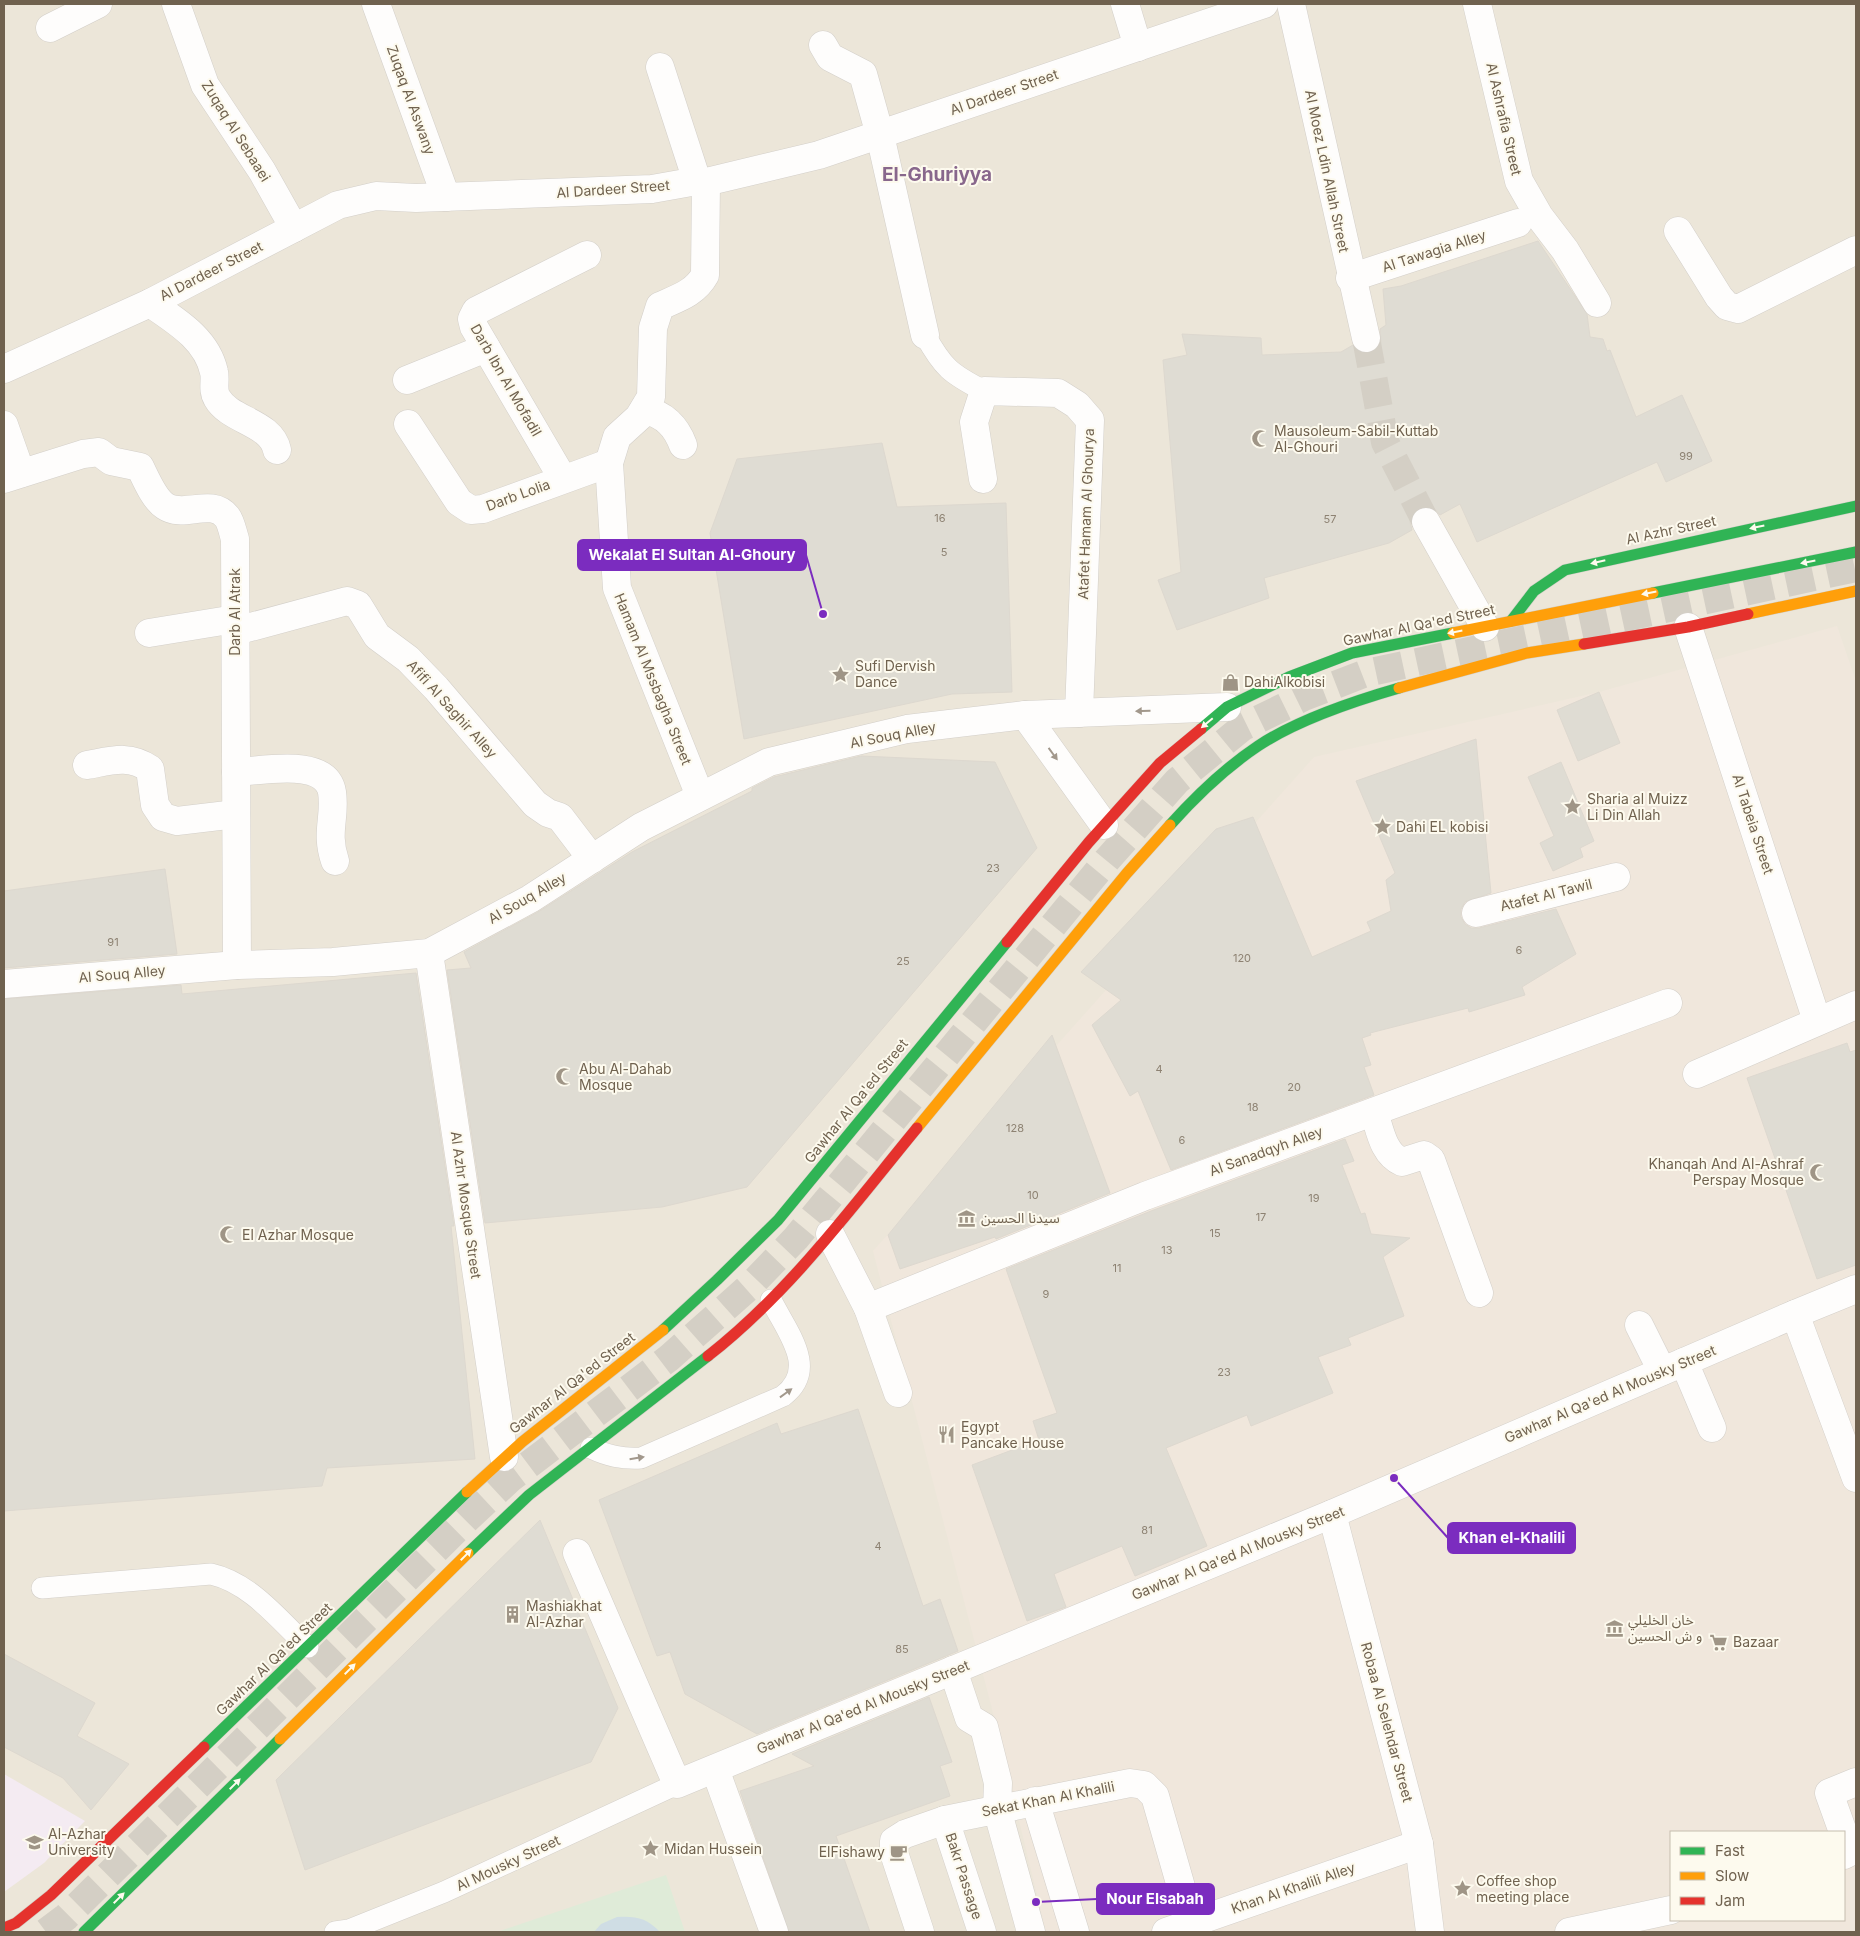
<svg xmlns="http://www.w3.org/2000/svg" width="1860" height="1936" font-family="Inter,'Noto Sans Arabic',sans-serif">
<rect width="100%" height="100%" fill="#f5f3ec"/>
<!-- residential -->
<path fill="#ece6d9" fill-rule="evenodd" d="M 4,4 L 1856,4 L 1856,1932 L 4,1932 ZM 1671,1832 L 1844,1832 L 1844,1920 L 1671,1920 Z"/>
<!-- commercial -->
<path fill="#f0e7dc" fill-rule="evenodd" d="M 1837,626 L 1856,681 L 1856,1932 L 1046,1932 L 991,1705 L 873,1251 L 1314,757 L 1599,692 ZM 1671,1832 L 1844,1832 L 1844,1920 L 1671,1920 Z"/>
<!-- education -->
<polygon fill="#f4ebf2" points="4,1774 85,1821 44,1863 4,1892"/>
<!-- green -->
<polygon fill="#dfebd8" points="666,1875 685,1932 497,1932"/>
<!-- water -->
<path fill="#cfdde4" d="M 617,1917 C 637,1916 646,1918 660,1932 L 594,1932 L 601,1924 Z"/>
<!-- building -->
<g fill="#dfdcd3" stroke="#ddd8cf">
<polygon points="1538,241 1587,314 1590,337 1603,339 1607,351 1610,350 1636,417 1682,395 1712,461 1666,482 1657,462 1477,542 1460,504 1440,515 1434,508 1426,506 1419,508 1412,514 1410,522 1412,530 1389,543 1264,578 1269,598 1177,630 1158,580 1181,572 1163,360 1187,355 1182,334 1261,338 1262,355 1341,352 1353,345 1361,353 1370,353 1376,350 1381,343 1380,329 1386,325 1383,289 1401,286"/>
<polygon points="882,443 897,507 1006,503 1012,692 952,694 744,739 710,533 737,459"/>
<polygon points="1599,692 1620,743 1578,761 1557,710"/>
<polygon points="1476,739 1491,893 1465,902 1461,909 1461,917 1465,924 1471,928 1479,928 1556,909 1576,954 1522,987 1525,995 1469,1012 1468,1008 1370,1033 1371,1035 1362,1038 1371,1065 1364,1067 1374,1095 1171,1170 1138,1091 1130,1096 1092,1025 1121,1000 1081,972 1216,829 1253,817 1312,957 1371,931 1367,922 1391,911 1386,880 1395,873 1356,781"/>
<polygon points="861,756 995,762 1037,848 747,1187 662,1207 485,1223 447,970 471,968 464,952 538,912 632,852 752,791 752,788 774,777"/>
<polygon points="1561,762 1594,841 1580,848 1583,857 1553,871 1540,843 1554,836 1528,777"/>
<polygon points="165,869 177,954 4,968 4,891"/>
<polygon points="416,973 454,1226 451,1226 475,1459 327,1468 322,1486 4,1511 4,999 181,985 182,994"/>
<polygon points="1052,1035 1110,1193 996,1239 995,1237 900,1269 888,1235"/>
<polygon points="1847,1043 1850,1052 1856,1050 1856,1265 1817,1279 1747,1078"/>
<polygon points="1345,1139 1354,1161 1342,1165 1361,1214 1365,1213 1371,1234 1410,1238 1383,1257 1404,1316 1348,1338 1351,1345 1318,1357 1333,1393 1251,1426 1247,1415 1166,1448 1207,1546 1135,1576 1122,1546 1054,1574 1066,1607 1027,1621 972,1465 1039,1440 1033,1421 1057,1413 1006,1269 1151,1211"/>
<polygon points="858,1409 923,1606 940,1599 958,1651 757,1734 685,1694 670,1652 657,1656 599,1500 777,1423 781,1434"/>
<polygon points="540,1520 618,1708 591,1762 305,1870 276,1780"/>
<polygon points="4,1654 95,1703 77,1736 129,1764 91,1810 63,1778 4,1747"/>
<polygon points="929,1697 952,1762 940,1766 950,1796 836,1836 870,1932 789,1932 740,1791 814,1766 792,1754"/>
</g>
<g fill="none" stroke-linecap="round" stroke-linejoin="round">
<!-- street-tunnel -->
<polyline stroke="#d4cfc5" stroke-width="28" stroke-dasharray="28 14" stroke-linecap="butt" points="1366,338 1385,442 1426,522"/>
<!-- primary-tunnel -->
<polyline stroke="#d4cfc5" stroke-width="28" stroke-dasharray="28 14" stroke-linecap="butt" points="46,1932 66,1917 467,1519 511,1478 669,1358 749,1287 796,1238 1107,860 1177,781 1243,727 1304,697 1366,673 1856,568"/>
<defs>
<g id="lane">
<path d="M 925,335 C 943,368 951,374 984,391"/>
<path d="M 591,1448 C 608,1456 622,1459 641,1458 L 783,1396 C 819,1369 787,1332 771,1300"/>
<path d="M 42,1588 L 211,1574 C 251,1583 279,1620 308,1647"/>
<polyline points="335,1932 349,1930 444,1892 677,1784"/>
</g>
<g id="street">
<polyline points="176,4 205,85 262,171 294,228"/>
<polyline points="376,4 446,197"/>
<polyline points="1125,4 1138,47"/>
<polyline points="1291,4 1366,338"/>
<polyline points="1477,4 1519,181 1539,216 1565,250 1597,303"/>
<polyline points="50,28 98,4"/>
<polyline points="823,45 830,57 863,74 880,135 925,335"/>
<polyline points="660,67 697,181"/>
<polyline points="1678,231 1719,297 1727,306 1738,309 1856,250"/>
<polyline points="1350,278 1518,223"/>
<path d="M 150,303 C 176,321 207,339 214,372 C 216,380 212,390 217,398 C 230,421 271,422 277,450"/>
<polyline points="4,369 150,303 338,205 376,196 416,198 652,189 697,181 706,182 819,155 1264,4"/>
<polyline points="407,380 486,348"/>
<path d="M 645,410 C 665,415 676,426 683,445"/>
<polyline points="408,424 459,502 471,510 483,509 609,463"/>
<polyline points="4,425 21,473"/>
<path d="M 4,479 L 83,454 L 99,452 L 111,461 L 140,467 C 146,479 154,499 165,506 C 184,519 211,497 227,517 C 231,522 233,533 235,539 L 237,965"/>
<polyline points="563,479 474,327 472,319 476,311 587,255"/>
<polyline points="983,479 974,422 984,391 1058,393 1077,405 1090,420 1079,713"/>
<polyline points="1426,522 1485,627"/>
<polyline points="1688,627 1817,1021"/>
<polyline points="236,631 347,601 358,605 377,636 408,659 436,688 535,804 548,813 560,817 592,859"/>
<polyline points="149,633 235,619"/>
<polyline points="1025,715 1104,825"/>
<path d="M 87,765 C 110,761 129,754 150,769 L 155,805 L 163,817 L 177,821 L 236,814"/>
<path d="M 236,772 C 262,771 326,757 332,792 C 336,817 325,832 335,861"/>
<path d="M 700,796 L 617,588 L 609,463 L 617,437 L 639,417 L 651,397 L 653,328 L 660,306 C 678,298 695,293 705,275 L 706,182"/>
<polyline points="1476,913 1616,877"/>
<polyline points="429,953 504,1457"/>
<polyline points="4,984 237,965 333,962 429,953 530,899 641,827 769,762 907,729 1025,715 1227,707"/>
<polyline points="1697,1074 1856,1005"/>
<path d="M 1374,1112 C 1380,1130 1383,1154 1402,1162 L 1424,1155 L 1431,1160 L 1479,1293"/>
<polyline points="830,1234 868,1308 898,1393"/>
<polyline points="868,1308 1145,1196 1668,1003"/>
<polyline points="1795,1314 1856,1478"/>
<polyline points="1639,1325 1662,1371"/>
<polyline points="1684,1362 1712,1428"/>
<polyline points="1332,1514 1419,1844 1430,1932"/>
<polyline points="577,1553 677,1784 1332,1514 1795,1314 1856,1289"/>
<polyline points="953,1670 969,1718 984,1727 998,1783 997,1809 1031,1932"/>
<polyline points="715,1769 774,1932"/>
<polyline points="1035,1801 1075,1932"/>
<polyline points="945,1820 982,1932"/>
<polyline points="1843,1832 1829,1793 1856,1782"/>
<polyline points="1844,1836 1848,1853 1844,1855"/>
<polyline points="920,1932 894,1853 894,1841 905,1834 945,1820 1130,1783 1144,1785 1155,1796 1194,1932"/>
<polyline points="1166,1932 1419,1844"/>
<polyline points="1569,1932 1671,1910"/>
</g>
<g id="fast">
<polyline points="1653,593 1856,552"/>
<polyline points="1511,621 1534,591 1565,570 1856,506"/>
<polyline points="1201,729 1227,707 1289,677 1352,653 1453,633"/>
<path d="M 1170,825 C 1196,796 1225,768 1258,746 C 1297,720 1354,701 1399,688"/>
<polyline points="663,1330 717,1280 778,1220 1007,942"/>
<polyline points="468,1553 529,1495 708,1356"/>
<polyline points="204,1747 467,1492"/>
<polyline points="84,1932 280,1739"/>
</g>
<g id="slow">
<polyline points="1748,614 1856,591"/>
<polyline points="1453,633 1653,593"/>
<polyline points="1399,688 1527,653 1584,644"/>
<polyline points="917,1128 1127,873 1170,825"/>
<polyline points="467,1492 522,1442 663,1330"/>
<polyline points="280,1739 468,1553"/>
</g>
<g id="jam">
<polyline points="1584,644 1688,627 1748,614"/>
<polyline points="1007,942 1089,842 1160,763 1201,729"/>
<path d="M 708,1356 C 790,1292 852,1207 917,1128"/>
<polyline points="4,1928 16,1923 51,1895 204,1747"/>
</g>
</defs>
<!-- lane casing -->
<use href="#lane" stroke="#d3cfc9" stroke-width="22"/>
<!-- street casing -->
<use href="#street" stroke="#d3cfc9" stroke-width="29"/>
<!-- fast casing -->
<use href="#fast" stroke="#d2cfc8" stroke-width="12"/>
<!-- slow casing -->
<use href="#slow" stroke="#d2cfc8" stroke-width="12"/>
<!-- jam casing -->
<use href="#jam" stroke="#d2cfc8" stroke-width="12"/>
<!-- lane -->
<use href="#lane" stroke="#fefdfc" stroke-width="21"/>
<!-- street -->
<use href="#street" stroke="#fefdfc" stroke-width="28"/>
<!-- fast -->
<use href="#fast" stroke="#30b455" stroke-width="11"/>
<!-- slow -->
<use href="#slow" stroke="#ff9f0a" stroke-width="11"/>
<!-- jam -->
<use href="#jam" stroke="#e5322d" stroke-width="11"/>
</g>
<!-- one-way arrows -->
<defs><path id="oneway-solid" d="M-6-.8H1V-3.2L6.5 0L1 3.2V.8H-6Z" transform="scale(1.25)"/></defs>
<g fill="#fdfaee">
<use href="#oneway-solid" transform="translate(1757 527) rotate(168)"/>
<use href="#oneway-solid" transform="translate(1598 562) rotate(167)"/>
<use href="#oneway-solid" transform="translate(1808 562) rotate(169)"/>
<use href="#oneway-solid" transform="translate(1649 593) rotate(169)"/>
<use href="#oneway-solid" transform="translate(1455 632) rotate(169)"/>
<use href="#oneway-solid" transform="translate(1207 723) rotate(140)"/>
<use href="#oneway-solid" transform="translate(466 1555) rotate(-45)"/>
<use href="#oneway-solid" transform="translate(350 1669) rotate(-45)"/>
<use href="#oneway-solid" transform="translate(235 1784) rotate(-45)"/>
<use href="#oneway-solid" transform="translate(119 1898) rotate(-45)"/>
</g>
<g fill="#a2988c">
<use href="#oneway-solid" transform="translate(1143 711) rotate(178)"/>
<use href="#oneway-solid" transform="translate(1053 754) rotate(54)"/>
<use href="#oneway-solid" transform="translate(786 1393) rotate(-36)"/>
<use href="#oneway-solid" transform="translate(637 1458) rotate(-9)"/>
</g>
<!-- icons -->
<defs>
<symbol id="mosque-bare" viewBox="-9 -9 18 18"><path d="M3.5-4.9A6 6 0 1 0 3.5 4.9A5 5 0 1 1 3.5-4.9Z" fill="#9f9586" stroke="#fdfaee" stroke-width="2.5" paint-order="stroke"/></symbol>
<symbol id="sight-bare" viewBox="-9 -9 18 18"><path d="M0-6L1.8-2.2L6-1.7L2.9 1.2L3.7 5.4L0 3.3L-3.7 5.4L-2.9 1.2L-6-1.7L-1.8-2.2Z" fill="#9f9586" stroke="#fdfaee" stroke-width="2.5" paint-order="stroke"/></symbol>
<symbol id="shop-bare" viewBox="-9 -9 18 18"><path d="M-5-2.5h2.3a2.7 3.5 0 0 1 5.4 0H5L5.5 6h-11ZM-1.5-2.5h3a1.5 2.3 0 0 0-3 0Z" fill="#9f9586" stroke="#fdfaee" stroke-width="2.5" paint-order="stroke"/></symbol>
<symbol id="museum-bare" viewBox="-9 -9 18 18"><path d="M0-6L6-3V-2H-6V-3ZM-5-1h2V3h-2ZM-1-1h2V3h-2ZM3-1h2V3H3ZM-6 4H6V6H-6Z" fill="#9f9586" stroke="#fdfaee" stroke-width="2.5" paint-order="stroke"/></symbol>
<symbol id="restaurant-bare" viewBox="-9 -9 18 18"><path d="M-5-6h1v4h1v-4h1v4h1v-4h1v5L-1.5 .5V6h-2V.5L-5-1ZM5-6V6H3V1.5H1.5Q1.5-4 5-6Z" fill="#9f9586" stroke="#fdfaee" stroke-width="2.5" paint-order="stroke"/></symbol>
<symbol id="building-bare" viewBox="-9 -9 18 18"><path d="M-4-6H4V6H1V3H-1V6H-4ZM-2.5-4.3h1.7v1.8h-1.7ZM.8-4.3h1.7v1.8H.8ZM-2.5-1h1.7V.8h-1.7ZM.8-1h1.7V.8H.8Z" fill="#9f9586" stroke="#fdfaee" stroke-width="2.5" paint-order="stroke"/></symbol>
<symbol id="supermarket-bare" viewBox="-9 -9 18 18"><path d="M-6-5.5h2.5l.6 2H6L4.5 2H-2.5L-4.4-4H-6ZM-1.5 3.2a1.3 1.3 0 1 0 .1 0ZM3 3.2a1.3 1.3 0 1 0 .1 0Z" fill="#9f9586" stroke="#fdfaee" stroke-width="2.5" paint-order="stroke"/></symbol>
<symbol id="university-bare" viewBox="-9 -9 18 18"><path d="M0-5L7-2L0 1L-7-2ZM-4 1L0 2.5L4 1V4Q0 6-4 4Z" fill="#9f9586" stroke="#fdfaee" stroke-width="2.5" paint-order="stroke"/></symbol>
<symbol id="cafe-bare" viewBox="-9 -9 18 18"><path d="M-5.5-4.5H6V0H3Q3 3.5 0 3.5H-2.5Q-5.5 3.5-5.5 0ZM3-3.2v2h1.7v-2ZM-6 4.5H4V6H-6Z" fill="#9f9586" stroke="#fdfaee" stroke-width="2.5" paint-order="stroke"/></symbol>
</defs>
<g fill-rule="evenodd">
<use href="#mosque-bare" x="1248" y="426" width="25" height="25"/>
<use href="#sight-bare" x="828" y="662" width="25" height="25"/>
<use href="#shop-bare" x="1218" y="670" width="25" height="25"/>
<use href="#sight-bare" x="1560" y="794" width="25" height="25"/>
<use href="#sight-bare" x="1370" y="814" width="25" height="25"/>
<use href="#mosque-bare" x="552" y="1064" width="25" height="25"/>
<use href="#mosque-bare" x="1806" y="1160" width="25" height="25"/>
<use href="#museum-bare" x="954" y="1206" width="25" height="25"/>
<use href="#mosque-bare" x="216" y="1222" width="25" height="25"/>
<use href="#restaurant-bare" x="934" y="1422" width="25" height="25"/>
<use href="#building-bare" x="500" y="1602" width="25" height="25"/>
<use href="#museum-bare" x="1602" y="1616" width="25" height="25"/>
<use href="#supermarket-bare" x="1706" y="1630" width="25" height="25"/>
<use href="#university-bare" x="22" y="1830" width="25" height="25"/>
<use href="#sight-bare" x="638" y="1836" width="25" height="25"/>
<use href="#cafe-bare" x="886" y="1840" width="25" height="25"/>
<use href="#sight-bare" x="1450" y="1876" width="25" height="25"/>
</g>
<g text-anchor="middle" stroke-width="4" stroke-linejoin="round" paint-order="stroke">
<!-- number labels -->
<g font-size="11" fill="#8d8272">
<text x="1686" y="460">99</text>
<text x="940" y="522">16</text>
<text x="1330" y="523">57</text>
<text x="944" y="556">5</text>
<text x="993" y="872">23</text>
<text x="113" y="946">91</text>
<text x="1519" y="954">6</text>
<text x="1242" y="962">120</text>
<text x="903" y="965">25</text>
<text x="1159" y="1073">4</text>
<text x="1294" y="1091">20</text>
<text x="1253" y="1111">18</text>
<text x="1015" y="1132">128</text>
<text x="1182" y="1144">6</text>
<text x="1033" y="1199">10</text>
<text x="1314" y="1202">19</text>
<text x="1261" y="1221">17</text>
<text x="1215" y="1237">15</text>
<text x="1167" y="1254">13</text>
<text x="1117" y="1272">11</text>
<text x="1046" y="1298">9</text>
<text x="1224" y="1376">23</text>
<text x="1147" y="1534">81</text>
<text x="878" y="1550">4</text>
<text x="902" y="1653">85</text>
</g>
<!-- street labels -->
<g font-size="14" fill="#70624f" stroke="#fdfaee">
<text transform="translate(1004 92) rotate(-19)" y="5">Al Dardeer Street</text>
<text transform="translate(411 100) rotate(70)" y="5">Zuqaq Al Aswany</text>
<text transform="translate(1504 119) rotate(77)" y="5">Al Ashrafia Street</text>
<text transform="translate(236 131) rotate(58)" y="5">Zuqaq Al Sebaaei</text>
<text transform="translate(1327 171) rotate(78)" y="5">Al Moez Ldin Allah Street</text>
<text transform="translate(613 189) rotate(-4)" y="5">Al Dardeer Street</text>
<text transform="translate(1434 251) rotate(-18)" y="5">Al Tawagia Alley</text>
<text transform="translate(211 271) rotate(-27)" y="5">Al Dardeer Street</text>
<text transform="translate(506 380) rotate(60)" y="5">Darb Ibn Al Mofadil</text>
<text transform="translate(518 495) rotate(-20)" y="5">Darb Lolia</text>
<text transform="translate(1086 514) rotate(-88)" y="5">Atafet Hamam Al Ghourya</text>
<text transform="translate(1671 530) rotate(-12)" y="5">Al Azhr Street</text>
<text transform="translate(235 612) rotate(-90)" y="5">Darb Al Atrak</text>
<text transform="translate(1419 625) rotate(-12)" y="5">Gawhar Al Qa'ed Street</text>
<text transform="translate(653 679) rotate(68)" y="5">Hamam Al Mssbagha Street</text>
<text transform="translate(452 709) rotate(48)" y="5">Afifi Al Saghir Alley</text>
<text transform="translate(893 735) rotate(-11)" y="5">Al Souq Alley</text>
<text transform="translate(1753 824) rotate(72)" y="5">Al Tabeia Street</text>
<text transform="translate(1546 895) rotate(-14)" y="5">Atafet Al Tawil</text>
<text transform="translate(527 898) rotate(-30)" y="5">Al Souq Alley</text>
<text transform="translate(122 974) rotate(-5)" y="5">Al Souq Alley</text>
<text transform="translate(856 1101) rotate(-51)" y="5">Gawhar Al Qa'ed Street</text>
<text transform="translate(1266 1151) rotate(-20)" y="5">Al Sanadqyh Alley</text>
<text transform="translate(466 1205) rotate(82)" y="5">Al Azhr Mosque Street</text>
<text transform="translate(572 1383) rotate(-38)" y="5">Gawhar Al Qa'ed Street</text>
<text transform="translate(1610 1394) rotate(-23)" y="5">Gawhar Al Qa'ed Al Mousky Street</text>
<text transform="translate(1238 1553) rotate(-22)" y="5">Gawhar Al Qa'ed Al Mousky Street</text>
<text transform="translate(274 1659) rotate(-44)" y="5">Gawhar Al Qa'ed Street</text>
<text transform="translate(863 1707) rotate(-22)" y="5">Gawhar Al Qa'ed Al Mousky Street</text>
<text transform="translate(1387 1722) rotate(75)" y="5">Robaa Al Selehdar Street</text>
<text transform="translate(1048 1799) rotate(-11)" y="5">Sekat Khan Al Khalili</text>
<text transform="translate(508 1863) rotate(-25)" y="5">Al Mousky Street</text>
<text transform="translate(964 1876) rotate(72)" y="5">Bakr Passage</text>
<text transform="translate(1293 1888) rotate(-19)" y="5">Khan Al Khalili Alley</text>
</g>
<!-- poi labels -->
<g font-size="14" fill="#70624f" stroke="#fdfaee" text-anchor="start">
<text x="1274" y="436">Mausoleum-Sabil-Kuttab<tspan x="1274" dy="16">Al-Ghouri</tspan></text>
<text x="855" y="671">Sufi Dervish<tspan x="855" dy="16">Dance</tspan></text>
<text x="1244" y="687">DahiAlkobisi</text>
<text x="1587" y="804">Sharia al Muizz<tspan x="1587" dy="16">Li Din Allah</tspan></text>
<text x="1396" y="832">Dahi EL kobisi</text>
<text x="579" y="1074">Abu Al-Dahab<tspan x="579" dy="16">Mosque</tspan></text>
<text x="1804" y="1169" text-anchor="end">Khanqah And Al-Ashraf<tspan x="1804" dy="16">Perspay Mosque</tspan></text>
<text x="981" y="1223">سيدنا الحسين</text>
<text x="242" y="1240">El Azhar Mosque</text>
<text x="961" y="1432">Egypt<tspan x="961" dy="16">Pancake House</tspan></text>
<text x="526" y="1611">Mashiakhat<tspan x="526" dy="16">Al-Azhar</tspan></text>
<text x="1628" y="1625">خان الخليلي<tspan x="1628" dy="16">و ش الحسين</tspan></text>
<text x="1733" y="1647">Bazaar</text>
<text x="48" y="1839">Al-Azhar<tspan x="48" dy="16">University</tspan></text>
<text x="664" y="1854">Midan Hussein</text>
<text x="885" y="1857" text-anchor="end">ElFishawy</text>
<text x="1476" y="1886">Coffee shop<tspan x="1476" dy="16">meeting place</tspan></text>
</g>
<!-- district labels -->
<g font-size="19" font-weight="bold" fill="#88678c" stroke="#fdfaee">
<text x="937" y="181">El-Ghuriyya</text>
</g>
</g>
<!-- callouts -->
<path fill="none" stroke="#7b2cbf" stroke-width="2" d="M823 614L806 555M1394 1478L1448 1538M1036 1902L1097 1899"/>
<g fill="#7b2cbf" stroke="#fdfaee" stroke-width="2">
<circle cx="823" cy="614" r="5"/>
<circle cx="1394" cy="1478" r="5"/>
<circle cx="1036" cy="1902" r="5"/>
</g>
<g fill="#7b2cbf" stroke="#7b2cbf" stroke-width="2">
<rect x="578" y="540" width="228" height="30" rx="5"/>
<rect x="1448" y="1523" width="127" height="30" rx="5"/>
<rect x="1097" y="1884" width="117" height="30" rx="5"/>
</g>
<g font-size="15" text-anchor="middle" font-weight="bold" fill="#fff">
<text x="692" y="560">Wekalat El Sultan Al-Ghoury</text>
<text x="1512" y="1543">Khan el-Khalili</text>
<text x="1155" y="1904">Nour Elsabah</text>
</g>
<!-- border -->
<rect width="1860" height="1936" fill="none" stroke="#70624f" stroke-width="10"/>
<!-- legend -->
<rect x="1670" y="1831" width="175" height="90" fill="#fdfaee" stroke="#c5bdae"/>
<rect x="1680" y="1847" width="25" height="8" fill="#30b455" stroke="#c5bdae"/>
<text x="1715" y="1856" font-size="15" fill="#70624f">Fast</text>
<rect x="1680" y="1872" width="25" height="8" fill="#ff9f0a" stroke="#c5bdae"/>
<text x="1715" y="1881" font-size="15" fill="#70624f">Slow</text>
<rect x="1680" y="1897" width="25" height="8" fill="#e5322d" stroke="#c5bdae"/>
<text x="1715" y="1906" font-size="15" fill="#70624f">Jam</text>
</svg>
